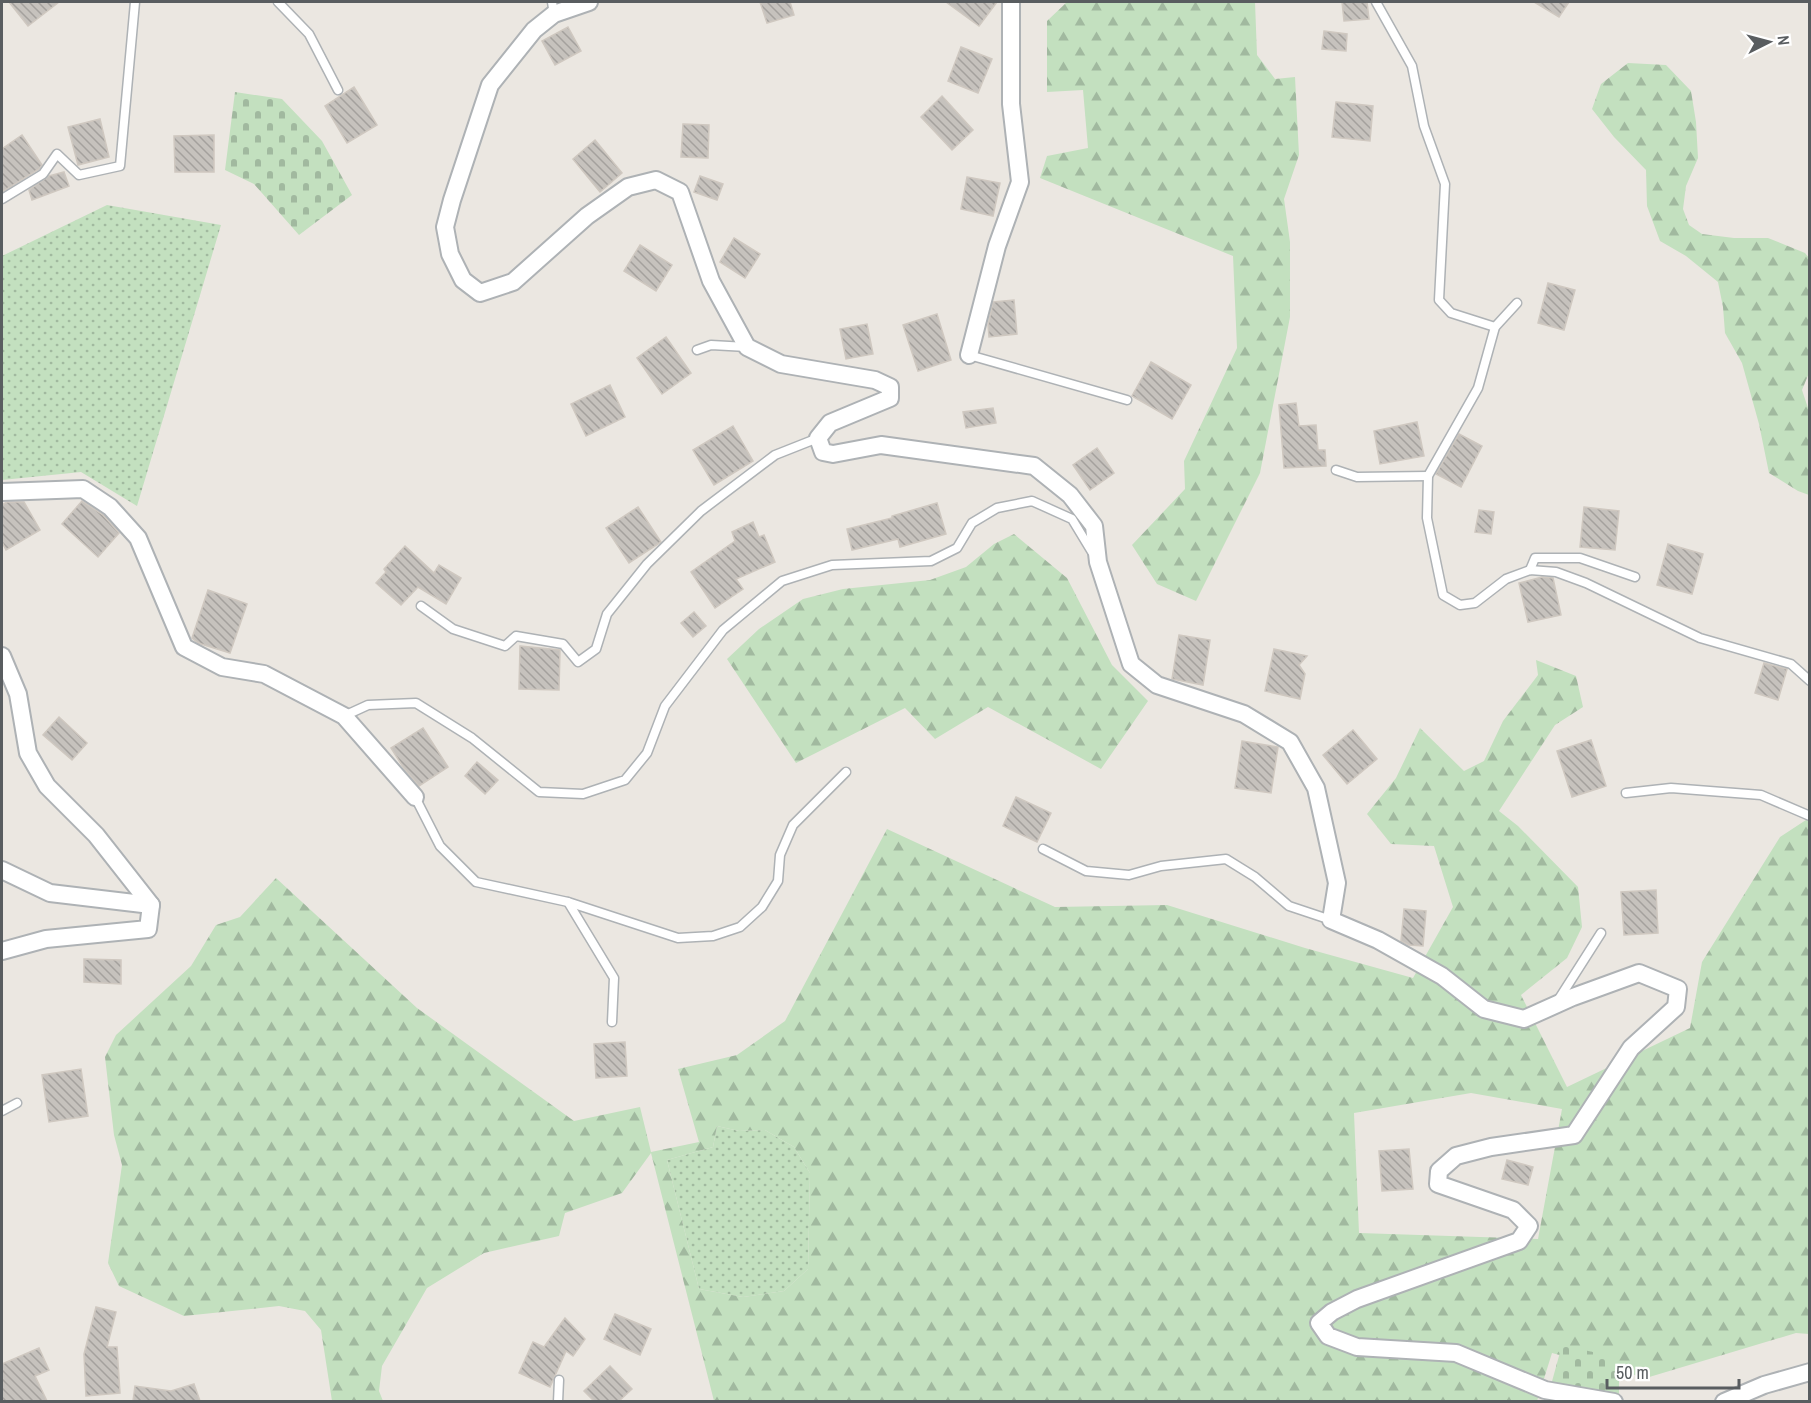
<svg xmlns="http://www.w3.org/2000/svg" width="1811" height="1403" font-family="'Archivo Narrow',sans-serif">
<defs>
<pattern id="grass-dots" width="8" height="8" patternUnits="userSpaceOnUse" patternTransform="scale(1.5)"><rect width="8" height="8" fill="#c3e0bf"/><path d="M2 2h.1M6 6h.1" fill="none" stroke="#a1b99f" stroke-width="1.8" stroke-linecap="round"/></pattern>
<pattern id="forest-firs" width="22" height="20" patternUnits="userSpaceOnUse" patternTransform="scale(1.5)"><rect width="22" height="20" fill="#c3e0bf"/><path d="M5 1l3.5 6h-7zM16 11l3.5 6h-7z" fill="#a1b99f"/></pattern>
<pattern id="cemetery-stones" width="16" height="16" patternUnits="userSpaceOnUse" patternTransform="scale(1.5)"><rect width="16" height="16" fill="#c3e0bf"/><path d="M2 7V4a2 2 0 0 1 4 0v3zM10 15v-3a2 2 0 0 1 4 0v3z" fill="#a1b99f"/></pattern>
<pattern id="building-back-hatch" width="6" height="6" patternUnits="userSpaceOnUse" patternTransform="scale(1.5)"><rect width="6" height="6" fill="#c6c2bd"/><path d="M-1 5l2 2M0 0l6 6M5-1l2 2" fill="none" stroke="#a4a19d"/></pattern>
</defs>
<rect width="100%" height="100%" fill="#ebe7e1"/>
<!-- grass -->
<g fill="url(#grass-dots)">
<polygon points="107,205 221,225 137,506 81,472 2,480 2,256"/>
<polygon points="717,1126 739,1131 765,1130 794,1147 810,1173 808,1269 784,1291 743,1297 699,1289 667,1160 713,1147"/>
</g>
<!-- forest -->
<g fill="url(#forest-firs)" fill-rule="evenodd">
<polygon points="1067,2 1255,2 1257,55 1275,79 1295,77 1299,155 1284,199 1290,242 1290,317 1260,473 1196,601 1157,584 1132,545 1185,489 1184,461 1237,348 1233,256 1040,178 1047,156 1088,148 1083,90 1047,92 1047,21"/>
<polygon points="1628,63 1666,65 1691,91 1696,122 1698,158 1686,186 1683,209 1689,225 1702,234 1734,238 1768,238 1805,253 1809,258 1809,373 1802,390 1809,411 1809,495 1798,491 1769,473 1759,424 1742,363 1725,333 1723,307 1718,282 1686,256 1660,241 1647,206 1646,170 1614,137 1592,109 1601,84"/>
<polygon points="1014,534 1067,578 1112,665 1148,701 1101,769 988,707 935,739 905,708 796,763 727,659 759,629 803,599 843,589 930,580 966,567 994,544"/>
<path d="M 1536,660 L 1576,676 L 1583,707 L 1555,725 L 1499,811 L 1518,826 L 1578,887 L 1582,927 L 1567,958 L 1521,995 L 1567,1087 L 1690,1028 L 1702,962 L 1780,837 L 1809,818 L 1809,1334 L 1796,1333 L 1646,1378 L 1552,1353 L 1537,1401 L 714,1401 L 651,1153 L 622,1193 L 565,1213 L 559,1236 L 484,1253 L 427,1288 L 382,1366 L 379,1391 L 383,1401 L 332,1401 L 321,1330 L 305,1311 L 279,1306 L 184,1316 L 119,1286 L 108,1263 L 122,1165 L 114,1135 L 105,1057 L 116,1035 L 191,966 L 216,925 L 240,917 L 276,878 L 417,1008 L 574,1121 L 640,1107 L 651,1152 L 699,1142 L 678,1069 L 737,1055 L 785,1021 L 887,829 L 1055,907 L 1167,905 L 1305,948 L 1413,978 L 1453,907 L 1434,846 L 1391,844 L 1367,814 L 1396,778 L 1420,728 L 1464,771 L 1484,761 L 1503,721 L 1538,675 ZM 1471,1093 L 1562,1109 L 1538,1239 L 1359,1233 L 1354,1113 ZM 717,1126 L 739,1131 L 765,1130 L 794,1147 L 810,1173 L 808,1269 L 784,1291 L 743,1297 L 699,1289 L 667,1160 L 713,1147 Z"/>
</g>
<!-- cemetery -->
<g fill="url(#cemetery-stones)">
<polygon points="235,92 282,99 322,141 352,195 299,235 254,184 225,170"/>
<polygon points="1562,1345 1619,1358 1619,1394 1551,1385"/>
</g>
<!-- building -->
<g fill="url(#building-back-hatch)" stroke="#cfc8c0" stroke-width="1.5">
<polygon points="9,2 59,2 28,26"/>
<polygon points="760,2 790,2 794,15 767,23"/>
<polygon points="946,2 997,2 979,26"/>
<polygon points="1342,2 1367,2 1369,19 1344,21"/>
<polygon points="1534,2 1569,2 1559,17"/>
<polygon points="568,27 581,51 555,65 542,41"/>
<polygon points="1324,31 1347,34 1346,51 1322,49"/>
<polygon points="961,47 992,59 978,93 948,81"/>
<polygon points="354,87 377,125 347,143 325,106"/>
<polygon points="942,96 973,130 952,150 921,117"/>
<polygon points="1336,102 1373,106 1370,141 1332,137"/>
<polygon points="100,119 109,157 78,165 68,127"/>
<polygon points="683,124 709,125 708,158 681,157"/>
<polygon points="22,135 42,165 39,169 2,192 2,149"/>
<polygon points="214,135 214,172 175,172 174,136"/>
<polygon points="595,140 622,173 600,192 573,159"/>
<polygon points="64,172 69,186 32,200 29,190 49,176"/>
<polygon points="700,176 723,184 717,200 694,192"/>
<polygon points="967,177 1000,183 993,216 961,209"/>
<polygon points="734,238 760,254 745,278 720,262"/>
<polygon points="640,245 672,265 656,291 624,271"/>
<polygon points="1548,283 1575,290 1564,330 1538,323"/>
<polygon points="1014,300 1017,334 989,337 988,325 993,302"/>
<polygon points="937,314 951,360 918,371 903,325"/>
<polygon points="867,324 873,354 846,359 840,329"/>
<polygon points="666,337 691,373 662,394 637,358"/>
<polygon points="1151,362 1191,385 1172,419 1132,396"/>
<polygon points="610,385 625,417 586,436 571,404"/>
<polygon points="1296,403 1299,426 1316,425 1318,450 1325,450 1326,466 1284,468 1279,405"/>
<polygon points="993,408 996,423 966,428 963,412"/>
<polygon points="1417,422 1424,456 1380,464 1374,431"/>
<polygon points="733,426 753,461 714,485 693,450"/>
<polygon points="1459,434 1482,446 1461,487 1436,474"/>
<polygon points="1097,448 1114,473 1090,490 1073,465"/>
<polygon points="82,501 103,515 119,533 98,557 62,524"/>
<polygon points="7,502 24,502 40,530 6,550 2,542 2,505"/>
<polygon points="937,503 946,534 900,547 898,539 852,550 847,529 892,518 892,516"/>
<polygon points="638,507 661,542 629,563 606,528"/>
<polygon points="1584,507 1619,511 1615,550 1580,547"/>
<polygon points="1479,510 1494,512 1491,534 1475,532"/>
<polygon points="753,522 759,537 764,535 775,562 736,579 743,589 715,608 691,572 735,541 732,532"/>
<polygon points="1668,544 1703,554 1692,594 1657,585"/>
<polygon points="405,546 434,573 439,565 461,578 446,604 418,587 401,605 376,583 386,572 384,569"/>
<polygon points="1542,577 1553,578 1561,615 1528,622 1519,583"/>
<polygon points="208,590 247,604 230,653 198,643 192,638"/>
<polygon points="694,612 706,626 693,637 681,623"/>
<polygon points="1179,635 1210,640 1203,685 1172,679"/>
<polygon points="520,646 560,650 559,690 519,689"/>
<polygon points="1274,649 1307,656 1299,665 1305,674 1300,699 1265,691"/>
<polygon points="1764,663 1787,669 1778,700 1755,693"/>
<polygon points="59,717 87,743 72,760 43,735"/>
<polygon points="423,728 448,767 419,786 403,767 391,748"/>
<polygon points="1353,730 1377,759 1347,784 1323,755"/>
<polygon points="1591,740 1606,786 1572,797 1557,751"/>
<polygon points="1242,741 1278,747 1271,793 1235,788"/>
<polygon points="477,762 498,780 485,794 465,776"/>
<polygon points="1016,797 1051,813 1037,842 1003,826"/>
<polygon points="1656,890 1658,933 1624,935 1621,892"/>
<polygon points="1404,909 1426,911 1423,946 1409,945 1401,941"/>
<polygon points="84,959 121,960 121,984 84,982"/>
<polygon points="625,1042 627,1076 596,1078 594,1044"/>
<polygon points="81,1069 88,1116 49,1122 42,1075"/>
<polygon points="1409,1149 1413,1189 1382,1191 1379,1151"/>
<polygon points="1507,1160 1533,1167 1528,1185 1502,1179"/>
<polygon points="96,1307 116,1312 107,1347 117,1347 120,1393 86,1396 84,1354"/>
<polygon points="615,1314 651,1329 640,1355 604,1339"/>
<polygon points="565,1318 585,1339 573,1356 566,1351 550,1387 519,1373 533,1342 544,1347"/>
<polygon points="39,1348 49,1370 35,1376 47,1401 2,1401 2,1364"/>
<polygon points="610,1366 632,1389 619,1401 594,1401 584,1391"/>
<polygon points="194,1384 200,1401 133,1401 135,1386 171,1391"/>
</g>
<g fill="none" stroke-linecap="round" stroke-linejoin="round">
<defs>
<g id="lane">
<polyline points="278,2 309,34 338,90"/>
<polyline points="552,2 554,14"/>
<polyline points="1376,2 1412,66 1424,126 1445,184 1439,300 1451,313 1495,327"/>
<polyline points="2,199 43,174 57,154 79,175 120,166 135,2"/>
<polyline points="1517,303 1495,327 1478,388 1428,476 1427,518 1443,595 1460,605 1475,603 1506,579 1530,570 1556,572 1586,583 1700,638 1791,664 1810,681"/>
<polyline points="697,350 711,345 747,347"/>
<polyline points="969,355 1127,400"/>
<polyline points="1336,470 1357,477 1428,476"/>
<polyline points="1530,570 1535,558 1580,558 1635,577"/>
<polyline points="421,606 453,629 505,646 516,636 563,644 578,662 596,649 607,614 647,564 701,511 775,455 818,438"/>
<polyline points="344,716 368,705 416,703 472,738 539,792 583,794 625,780 647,753 665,706 723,630 782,581 832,565 931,561 957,548 972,523 997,508 1032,501 1072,519 1092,552"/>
<polyline points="1626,793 1671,788 1761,795 1810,816"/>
<polyline points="415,797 440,846 476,882 568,902 614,978 612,1022"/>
<polyline points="1043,849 1086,871 1129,875 1161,866 1226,859 1255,877 1289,906 1331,920"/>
<polyline points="568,902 678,938 713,936 740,927 762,907 778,881 780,855 793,825 846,772"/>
<polyline points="1557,1002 1601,933"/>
<polyline points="2,1111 17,1103"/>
<polyline points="558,1402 559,1380"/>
</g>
<g id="street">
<polyline points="589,2 554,14 534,30 490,85 452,200 445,227 450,254 463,280 480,293 513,282 587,216 628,187 656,180 680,192 711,281 747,347 781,364 875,380 890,387 890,398 830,423 818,438 823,452 833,454 881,445 1034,466 1070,495 1094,526 1098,562 1131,664 1157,685 1244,714 1290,742 1316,788 1337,883 1331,920 1378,940 1442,976 1484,1009 1524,1019 1573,997 1639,973 1678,989 1676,1007 1631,1048 1574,1135 1491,1147 1456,1156 1439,1171 1438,1184 1513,1210 1529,1226 1519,1241 1357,1299 1332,1312 1319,1323 1328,1336 1357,1347 1456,1353 1545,1390 1614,1402"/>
<polyline points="969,355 997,246 1020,182 1011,104 1011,2"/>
<polyline points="2,492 83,489 110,507 138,538 184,647 222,667 264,674 344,716 415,797"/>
<polyline points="2,656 18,694 28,753 47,786 96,835 151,905 148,929 46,939 2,951"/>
<polyline points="2,870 50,893 151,905"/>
<polyline points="1724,1402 1764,1385 1810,1372"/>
</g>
</defs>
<!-- lane casing -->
<use href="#lane" stroke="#aeb2b5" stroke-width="11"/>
<!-- street casing -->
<use href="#street" stroke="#aeb2b5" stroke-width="20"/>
<!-- lane -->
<use href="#lane" stroke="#fff" stroke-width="8"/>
<!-- street -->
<use href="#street" stroke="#fff" stroke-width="16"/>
</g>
<!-- border -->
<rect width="1811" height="1403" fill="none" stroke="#595d60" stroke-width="6"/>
<!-- north arrow -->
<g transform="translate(1769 42) rotate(84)" stroke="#ffffff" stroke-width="4.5" paint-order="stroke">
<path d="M0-4.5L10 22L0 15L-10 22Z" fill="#595d60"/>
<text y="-9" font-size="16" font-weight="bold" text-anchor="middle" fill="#595d60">N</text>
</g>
<!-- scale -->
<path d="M1607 1379v9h132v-9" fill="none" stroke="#595d60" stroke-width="3"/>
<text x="1616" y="1379" font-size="18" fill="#595d60" stroke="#ffffff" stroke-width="4.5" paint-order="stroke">50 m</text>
</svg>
